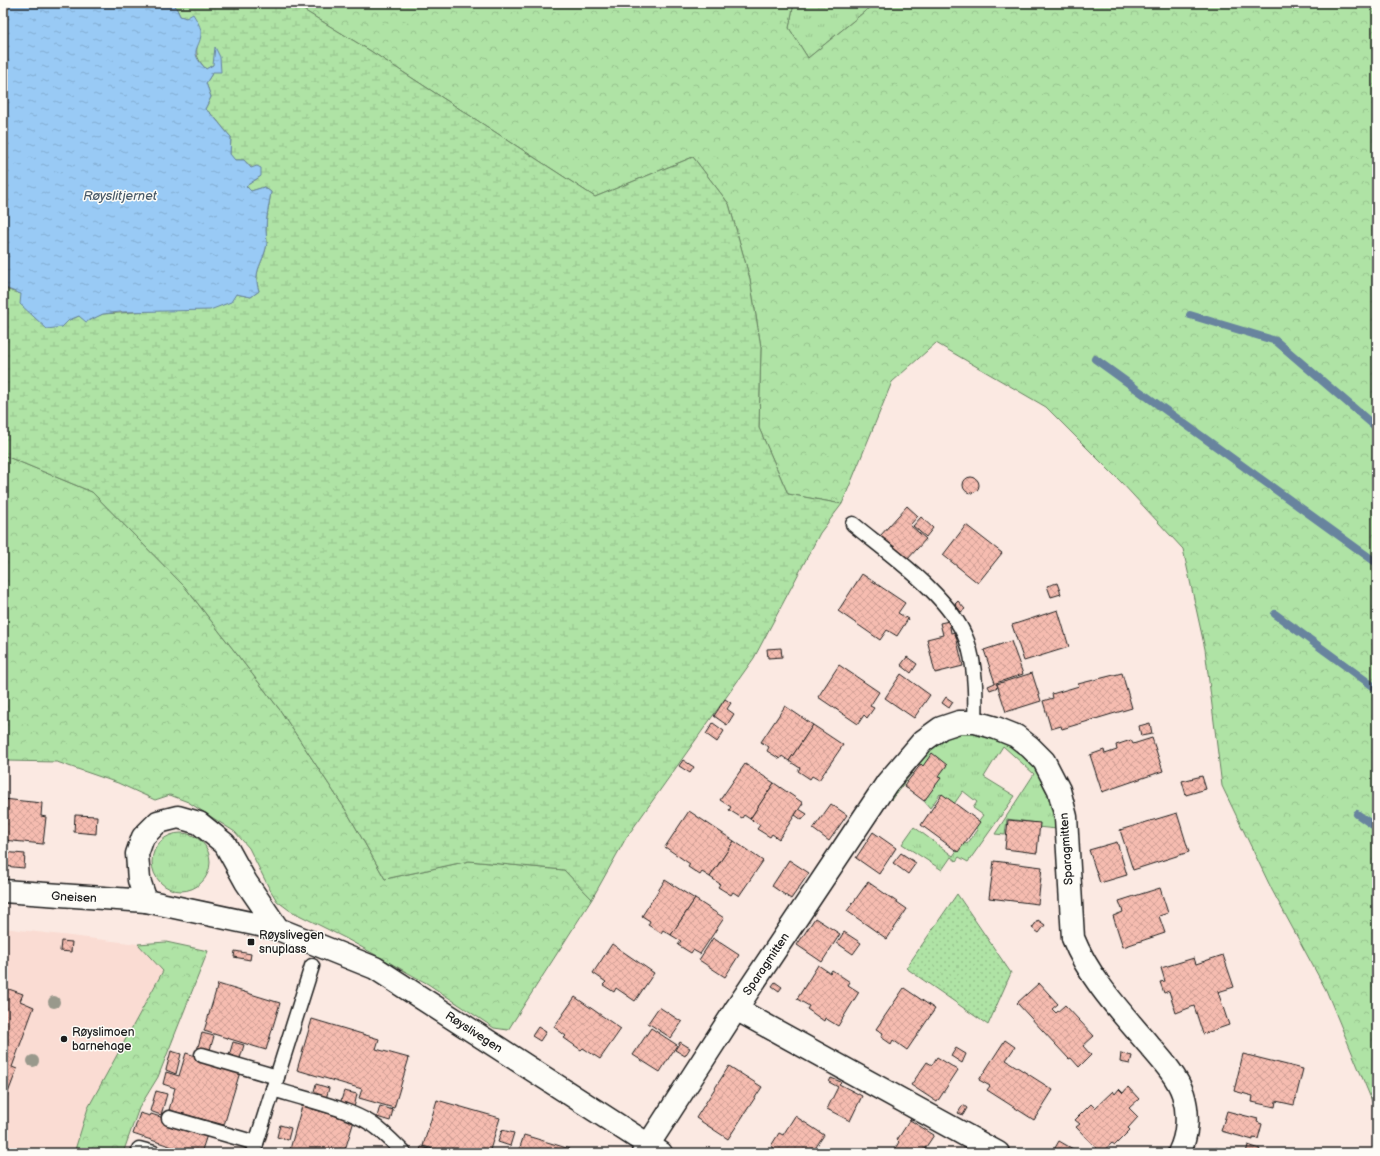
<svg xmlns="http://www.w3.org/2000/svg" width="1380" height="1156" font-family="'Balsamiq Sans',sans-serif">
<defs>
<pattern id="grass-tufts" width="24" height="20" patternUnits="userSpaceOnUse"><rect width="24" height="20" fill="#afe3a5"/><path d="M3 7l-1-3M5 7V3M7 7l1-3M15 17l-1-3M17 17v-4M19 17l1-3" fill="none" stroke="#96c28d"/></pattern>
<pattern id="forest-crowns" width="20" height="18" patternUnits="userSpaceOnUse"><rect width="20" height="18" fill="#afe3a5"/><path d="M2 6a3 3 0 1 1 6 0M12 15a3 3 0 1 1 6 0" fill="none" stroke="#96c28d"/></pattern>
<pattern id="wetland-marsh" width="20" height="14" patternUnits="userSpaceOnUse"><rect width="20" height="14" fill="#afe3a5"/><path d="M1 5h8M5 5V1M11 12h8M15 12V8" fill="none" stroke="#96c28d"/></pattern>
<pattern id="park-dots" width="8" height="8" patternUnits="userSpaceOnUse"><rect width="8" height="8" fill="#afe3a5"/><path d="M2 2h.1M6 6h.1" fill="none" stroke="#96c28d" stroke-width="1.8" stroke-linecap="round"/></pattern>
<pattern id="water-ripples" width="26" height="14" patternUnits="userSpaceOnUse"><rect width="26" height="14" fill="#99caf5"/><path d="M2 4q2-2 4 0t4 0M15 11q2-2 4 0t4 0" fill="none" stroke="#83add1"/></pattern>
<pattern id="building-cross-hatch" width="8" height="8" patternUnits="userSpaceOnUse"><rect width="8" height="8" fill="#f6bcb0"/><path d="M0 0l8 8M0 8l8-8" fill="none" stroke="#d2a197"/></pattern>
</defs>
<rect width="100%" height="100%" fill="#fbe9e2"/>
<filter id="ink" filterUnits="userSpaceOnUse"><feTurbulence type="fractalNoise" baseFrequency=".025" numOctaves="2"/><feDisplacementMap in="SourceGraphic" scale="8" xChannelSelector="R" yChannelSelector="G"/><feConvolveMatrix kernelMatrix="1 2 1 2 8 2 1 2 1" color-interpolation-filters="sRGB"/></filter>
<g filter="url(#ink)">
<!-- built -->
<polygon fill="#fadcd3" points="3,928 138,944 163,971 88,1108 74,1153 3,1153"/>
<!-- grass -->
<g fill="url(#grass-tufts)" stroke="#668060">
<polygon points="794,3 875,3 808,58 789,28"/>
<polygon points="970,730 998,736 1031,760 1047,784 1057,829 1037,827 1037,823 1007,819 1005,835 995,834 1034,774 1003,746 984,777 1015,796 968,862 959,857 956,861 951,857 942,870 902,844 914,827 953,856 963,842 967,844 978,830 974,827 983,815 973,808 977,802 963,791 954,804 940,794 930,808 924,801 939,779 919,764 891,800 886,798 907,770 943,735"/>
<circle cx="181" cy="862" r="29"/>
</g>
<!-- forest -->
<g fill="url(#forest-crowns)" stroke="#668060">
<polygon points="292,3 794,3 789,28 808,58 875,3 1377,3 1377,1113 1326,990 1272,890 1222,786 1205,649 1183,549 1121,482 1046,407 936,343 892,382 842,504 788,494 759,428 761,347 750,279 729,204 693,157 595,197 369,50"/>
<polygon points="3,455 92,492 185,587 280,710 347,812 385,879 469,861 564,870 592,899 508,1030 494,1028 428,984 345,938 289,910 277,901 269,888 249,848 235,832 188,802 170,795 155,800 118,783 57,762 7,761 3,757"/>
<polygon points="166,942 208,951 158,1077 139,1108 123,1153 74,1153 88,1108 163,971 138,944"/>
</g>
<!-- wetland -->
<path fill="url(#wetland-marsh)" stroke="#668060" d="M 174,3 L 292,3 L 369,50 L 595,197 L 693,157 L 729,204 L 750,279 L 761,347 L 759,428 L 788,494 L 842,504 L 820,533 L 754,658 L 626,838 L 592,899 L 564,870 L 469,861 L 385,879 L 347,812 L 280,710 L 185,587 L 92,492 L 3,455 L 3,281 L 5,289 L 21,294 L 62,327 L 69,320 L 79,316 L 86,321 L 103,314 L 164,310 L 236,294 L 251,297 L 259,291 C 252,270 264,263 267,243 C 267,239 266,234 266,230 C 266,218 269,205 271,192 L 264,187 L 251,191 L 246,186 L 261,176 L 244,160 L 235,160 L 230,155 L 231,137 C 222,128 216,116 205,109 L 211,97 L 206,83 L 213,72 L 213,65 L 206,69 C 193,55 196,49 201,32 L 186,18 L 180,16 Z"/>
<!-- park -->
<polygon fill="url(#park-dots)" stroke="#668060" points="957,894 1011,973 988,1025 906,968"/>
<!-- water -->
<path fill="url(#water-ripples)" stroke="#67849e" d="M 3,3 L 174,3 L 180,16 L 186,18 L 193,14 C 196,19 200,25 201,31 C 202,49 186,49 206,69 L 213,65 L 215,47 L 220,57 L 221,72 L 213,72 L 206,83 L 211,97 L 205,109 C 216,117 222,128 231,137 L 230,154 L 235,160 L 244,160 L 251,168 L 257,166 L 261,168 L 261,176 L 246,186 L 251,191 L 264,187 L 271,192 C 269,205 266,218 266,230 C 266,234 267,239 267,243 C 264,263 252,270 259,291 L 251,297 L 236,294 L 231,302 L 210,310 L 120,312 L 103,314 L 86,322 L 79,316 L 69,320 L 62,327 L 47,329 L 20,304 L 21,294 L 5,288 L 3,281 Z"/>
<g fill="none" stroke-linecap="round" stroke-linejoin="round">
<!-- stream -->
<g stroke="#67849e" stroke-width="8">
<polyline points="1190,315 1276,341 1377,428"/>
<polyline points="1095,359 1377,563"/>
<polyline points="1275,614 1377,689"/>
<polyline points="1357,814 1377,828"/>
</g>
</g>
<!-- building -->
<g fill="url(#building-cross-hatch)" stroke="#1c1c1c">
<circle cx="971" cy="485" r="8"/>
<polygon points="907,506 918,516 910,525 926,539 907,560 880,536"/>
<polygon points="921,517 933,528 926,537 913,526"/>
<polygon points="966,525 1002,553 978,583 943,555"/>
<polygon points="862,574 905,603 898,613 908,619 897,636 887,630 880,640 838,611"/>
<polygon points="1057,583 1061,594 1051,597 1047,586"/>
<polygon points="958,601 965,609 961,612 955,604"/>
<polygon points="1058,610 1069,647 1024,661 1012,625"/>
<polygon points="949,621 951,633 955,632 963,666 935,673 927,639 943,635 940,623"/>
<polygon points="1011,641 1023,674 996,683 998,687 990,690 988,686 995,683 984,650"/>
<polygon points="781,648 782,657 768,658 767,649"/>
<polygon points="907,657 917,664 911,673 901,665"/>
<polygon points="839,665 879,692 870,706 874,708 867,718 864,715 858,724 818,697"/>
<polygon points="1032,673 1041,701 1006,712 997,684"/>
<polygon points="1122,673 1132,708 1062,729 1061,726 1051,729 1043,701 1053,698 1052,694 1079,686 1078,684"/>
<polygon points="901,674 930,695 914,718 885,698"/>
<polygon points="946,697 953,702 949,708 942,703"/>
<polygon points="725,699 731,703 727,709 734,714 727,725 714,716"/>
<polygon points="785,706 813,725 789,761 782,756 780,759 767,751 769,747 761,742"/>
<polygon points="713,723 724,731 717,742 706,734"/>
<polygon points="1150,723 1152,734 1141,736 1139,726"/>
<polygon points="813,725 843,745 819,780 812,776 810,779 798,771 800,768 789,761"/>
<polygon points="1152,738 1163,771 1102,792 1090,755 1104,750 1105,754 1117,750 1116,745 1131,740 1133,744"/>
<polygon points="932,753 947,765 938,777 941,778 924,801 904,786 921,764 923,766"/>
<polygon points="683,760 694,767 690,773 679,766"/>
<polygon points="745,764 774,783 750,819 744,815 742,818 729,810 731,807 720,800"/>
<polygon points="1202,776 1206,789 1186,795 1182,781"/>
<polygon points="774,783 803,803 779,839 772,834 770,837 757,829 760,825 750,819"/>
<polygon points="942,794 980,822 958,852 921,825"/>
<polygon points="3,799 42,803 41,816 46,817 43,844 3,840"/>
<polygon points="831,804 847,815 829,841 813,829"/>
<polygon points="799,809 807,814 802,820 795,815"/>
<polygon points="689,811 734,841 710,877 702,872 700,875 688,867 690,864 665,847"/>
<polygon points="1177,813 1189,852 1133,870 1120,830"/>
<polygon points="75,815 97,816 96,834 74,832"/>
<polygon points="1008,820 1040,823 1037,853 1005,849"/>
<polygon points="873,832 896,848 879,874 856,858"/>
<polygon points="734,841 763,861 739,896 733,892 731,895 718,887 720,884 710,877"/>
<polygon points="1117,842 1127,875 1100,883 1089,850"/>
<polygon points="3,852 25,854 24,868 3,866"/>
<polygon points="901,853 916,863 908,874 893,863"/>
<polygon points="789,860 809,873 791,899 772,886"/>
<polygon points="994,861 1042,867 1038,904 989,898"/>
<polygon points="665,880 695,899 671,935 663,930 661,933 648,925 650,921 642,916"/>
<polygon points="868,882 907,909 887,939 847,911"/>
<polygon points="1160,888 1168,913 1159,916 1165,933 1123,947 1113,916 1123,912 1119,901"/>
<polygon points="695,899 724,918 700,954 693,950 691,953 678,945 681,941 671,935"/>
<polygon points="815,918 840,934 822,962 797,945"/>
<polygon points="1038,920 1045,925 1039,933 1032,928"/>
<polygon points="844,932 861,943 853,954 837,943"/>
<polygon points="713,938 739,955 725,977 699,960"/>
<polygon points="61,941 72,942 71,952 60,951"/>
<polygon points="612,944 654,973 635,1001 616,988 614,992 603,985 606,982 593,973"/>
<polygon points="235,951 251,954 250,960 234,957"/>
<polygon points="1223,955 1234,987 1218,992 1229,1025 1203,1034 1194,1006 1176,1013 1169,991 1164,993 1160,982 1165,981 1161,968 1194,958 1196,964"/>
<polygon points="818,965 830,973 832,970 850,982 848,985 859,992 838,1026 825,1018 824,1021 807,1009 809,1006 797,999"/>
<polygon points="775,982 782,987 779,991 772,986"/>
<polygon points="1039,983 1058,1004 1052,1009 1056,1013 1065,1005 1094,1036 1083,1046 1091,1055 1079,1067 1071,1058 1069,1059 1017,1003"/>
<polygon points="218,984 280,1003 266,1050 204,1031"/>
<polygon points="3,987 23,994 20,1001 34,1007 12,1067 17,1069 3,1106"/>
<polygon points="904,988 935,1009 907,1050 893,1040 891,1044 881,1037 883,1033 876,1029"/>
<polygon points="575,997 621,1029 600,1059 583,1048 581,1050 564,1038 566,1036 554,1027"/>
<polygon points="659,1007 682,1022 671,1038 648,1023"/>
<polygon points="312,1019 379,1039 376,1049 409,1058 394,1108 359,1098 362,1089 297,1070"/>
<polygon points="538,1027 546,1032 540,1041 532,1036"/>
<polygon points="651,1028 677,1045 660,1072 633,1055"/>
<polygon points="202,1033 214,1036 209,1053 197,1050"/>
<polygon points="1005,1040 1015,1047 1006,1060 1053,1090 1034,1120 987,1090 990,1086 979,1080"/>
<polygon points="233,1042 244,1045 239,1062 228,1059"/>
<polygon points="680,1042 690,1048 685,1056 675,1050"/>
<polygon points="956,1048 966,1054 962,1063 951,1056"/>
<polygon points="171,1051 181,1054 176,1074 166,1070"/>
<polygon points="186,1053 237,1069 240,1072 224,1125 169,1110 175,1088 163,1084 166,1072 179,1076"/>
<polygon points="1121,1053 1132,1056 1130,1064 1120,1062"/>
<polygon points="1243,1054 1303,1069 1294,1105 1276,1101 1275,1107 1252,1102 1253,1096 1234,1091"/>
<polygon points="937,1057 958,1070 937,1102 911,1085 927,1062 932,1065"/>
<polygon points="729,1066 762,1087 728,1139 696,1118"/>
<polygon points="831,1078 841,1082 839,1084 862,1096 850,1121 827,1109 838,1087 829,1082"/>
<polygon points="316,1084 329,1088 326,1099 313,1095"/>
<polygon points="1128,1087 1139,1099 1129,1108 1138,1117 1128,1128 1130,1130 1115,1145 1112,1143 1101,1153 1076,1127 1080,1124 1075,1120 1091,1104 1095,1108 1113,1091 1115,1094 1119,1089 1123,1093"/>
<polygon points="156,1091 167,1094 161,1115 150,1111"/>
<polygon points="344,1091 357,1094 354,1108 340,1104"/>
<polygon points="437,1100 500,1118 489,1153 447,1153 423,1146"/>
<polygon points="963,1105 967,1108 963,1115 958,1113"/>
<polygon points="302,1106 354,1121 344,1153 289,1153"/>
<polygon points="380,1106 393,1110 390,1121 377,1117"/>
<polygon points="1227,1111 1258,1119 1257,1122 1262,1124 1258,1139 1253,1138 1253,1140 1221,1131"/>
<polygon points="140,1113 150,1116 151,1114 208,1132 201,1153 191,1153 133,1134"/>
<polygon points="795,1116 824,1135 812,1153 771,1153 774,1148 771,1146 779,1133 783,1135"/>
<polygon points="910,1120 934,1135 922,1153 899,1153 894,1150 899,1142 897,1140"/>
<polygon points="280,1125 291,1128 288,1140 277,1137"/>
<polygon points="502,1130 514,1133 510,1146 498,1142"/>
<polygon points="524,1135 570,1149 569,1153 518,1153"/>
<polygon points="1059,1141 1080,1153 1052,1153"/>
<polygon points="1248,1145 1260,1149 1258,1153 1246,1153"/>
<polygon points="421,1147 433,1150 432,1153 419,1153"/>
<polygon points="1216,1148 1232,1153 1215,1153"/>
</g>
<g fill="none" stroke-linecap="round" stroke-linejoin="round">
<defs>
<g id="service">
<path d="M 853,524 C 889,554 950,595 967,641 C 976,666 976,696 975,722"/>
<polyline points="202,1055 277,1077"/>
<path d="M 273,1089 C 304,1099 345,1107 372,1124 C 384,1132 394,1143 404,1153"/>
<polyline points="169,1118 256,1143"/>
<polyline points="139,1149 154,1153"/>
<polyline points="253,1153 312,966"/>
</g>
<g id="minor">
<polyline points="3,891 146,901"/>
<polyline points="736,1009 998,1153"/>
<path d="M 643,1153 L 736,1009 L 887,783 L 923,741 L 941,728 L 959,722 L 975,722 L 996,728 L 1016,736 L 1030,747 L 1044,761 L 1059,790 L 1066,817 L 1073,938 C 1089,978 1120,1011 1148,1044 C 1160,1058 1177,1076 1183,1094 C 1189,1113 1188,1135 1179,1153"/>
</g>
<polyline id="tertiary" points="278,929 246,882 225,844 199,823 178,817 158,822 143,837 137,854 139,880 146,901 278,929 375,968 661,1153"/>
</defs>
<!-- service casing -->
<use href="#service" stroke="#1c1c1c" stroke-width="17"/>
<!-- minor casing -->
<use href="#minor" stroke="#1c1c1c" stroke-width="25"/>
<!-- tertiary casing -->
<use href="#tertiary" stroke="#1c1c1c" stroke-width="25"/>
<!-- service -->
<use href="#service" stroke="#fdfcf7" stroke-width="14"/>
<!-- minor -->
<use href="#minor" stroke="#fdfcf7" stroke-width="22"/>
<!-- tertiary -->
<use href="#tertiary" stroke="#fdfcf7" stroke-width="22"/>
</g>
<!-- trees -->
<g fill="#99998c">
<circle cx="54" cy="1002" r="6"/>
<circle cx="33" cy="1061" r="6"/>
</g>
</g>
<!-- markers -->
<g fill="#1c1c1c" stroke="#fdfcf7" stroke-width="1.5">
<rect x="247" y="938" width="8" height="8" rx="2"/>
<circle cx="64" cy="1039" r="4"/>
</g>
<g text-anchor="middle" stroke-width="3" stroke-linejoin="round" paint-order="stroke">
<!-- street labels -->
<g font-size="12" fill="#1c1c1c" stroke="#fdfcf7">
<text transform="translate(1066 849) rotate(-94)" y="4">Sparagmitten</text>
<text transform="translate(74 897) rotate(3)" y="4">Gneisen</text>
<text transform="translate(766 964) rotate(-56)" y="4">Sparagmitten</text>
<text transform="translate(474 1032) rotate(33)" y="4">Røyslivegen</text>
</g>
<!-- poi labels -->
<g font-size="12" fill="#1c1c1c" stroke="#fdfcf7" text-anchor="start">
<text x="259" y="939">Røyslivegen<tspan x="259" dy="14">snuplass</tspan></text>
<text x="72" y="1036">Røyslimoen<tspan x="72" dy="14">barnehage</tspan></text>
</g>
<!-- water labels -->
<g font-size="13" font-style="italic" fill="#485968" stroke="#fdfcf7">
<text x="120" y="200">Røyslitjernet</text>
</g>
</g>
<!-- margin -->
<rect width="1380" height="1156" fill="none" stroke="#fdfcf7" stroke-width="16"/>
<rect x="8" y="8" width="1364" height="1140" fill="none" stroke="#1c1c1c" stroke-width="1.5" filter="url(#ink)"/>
</svg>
